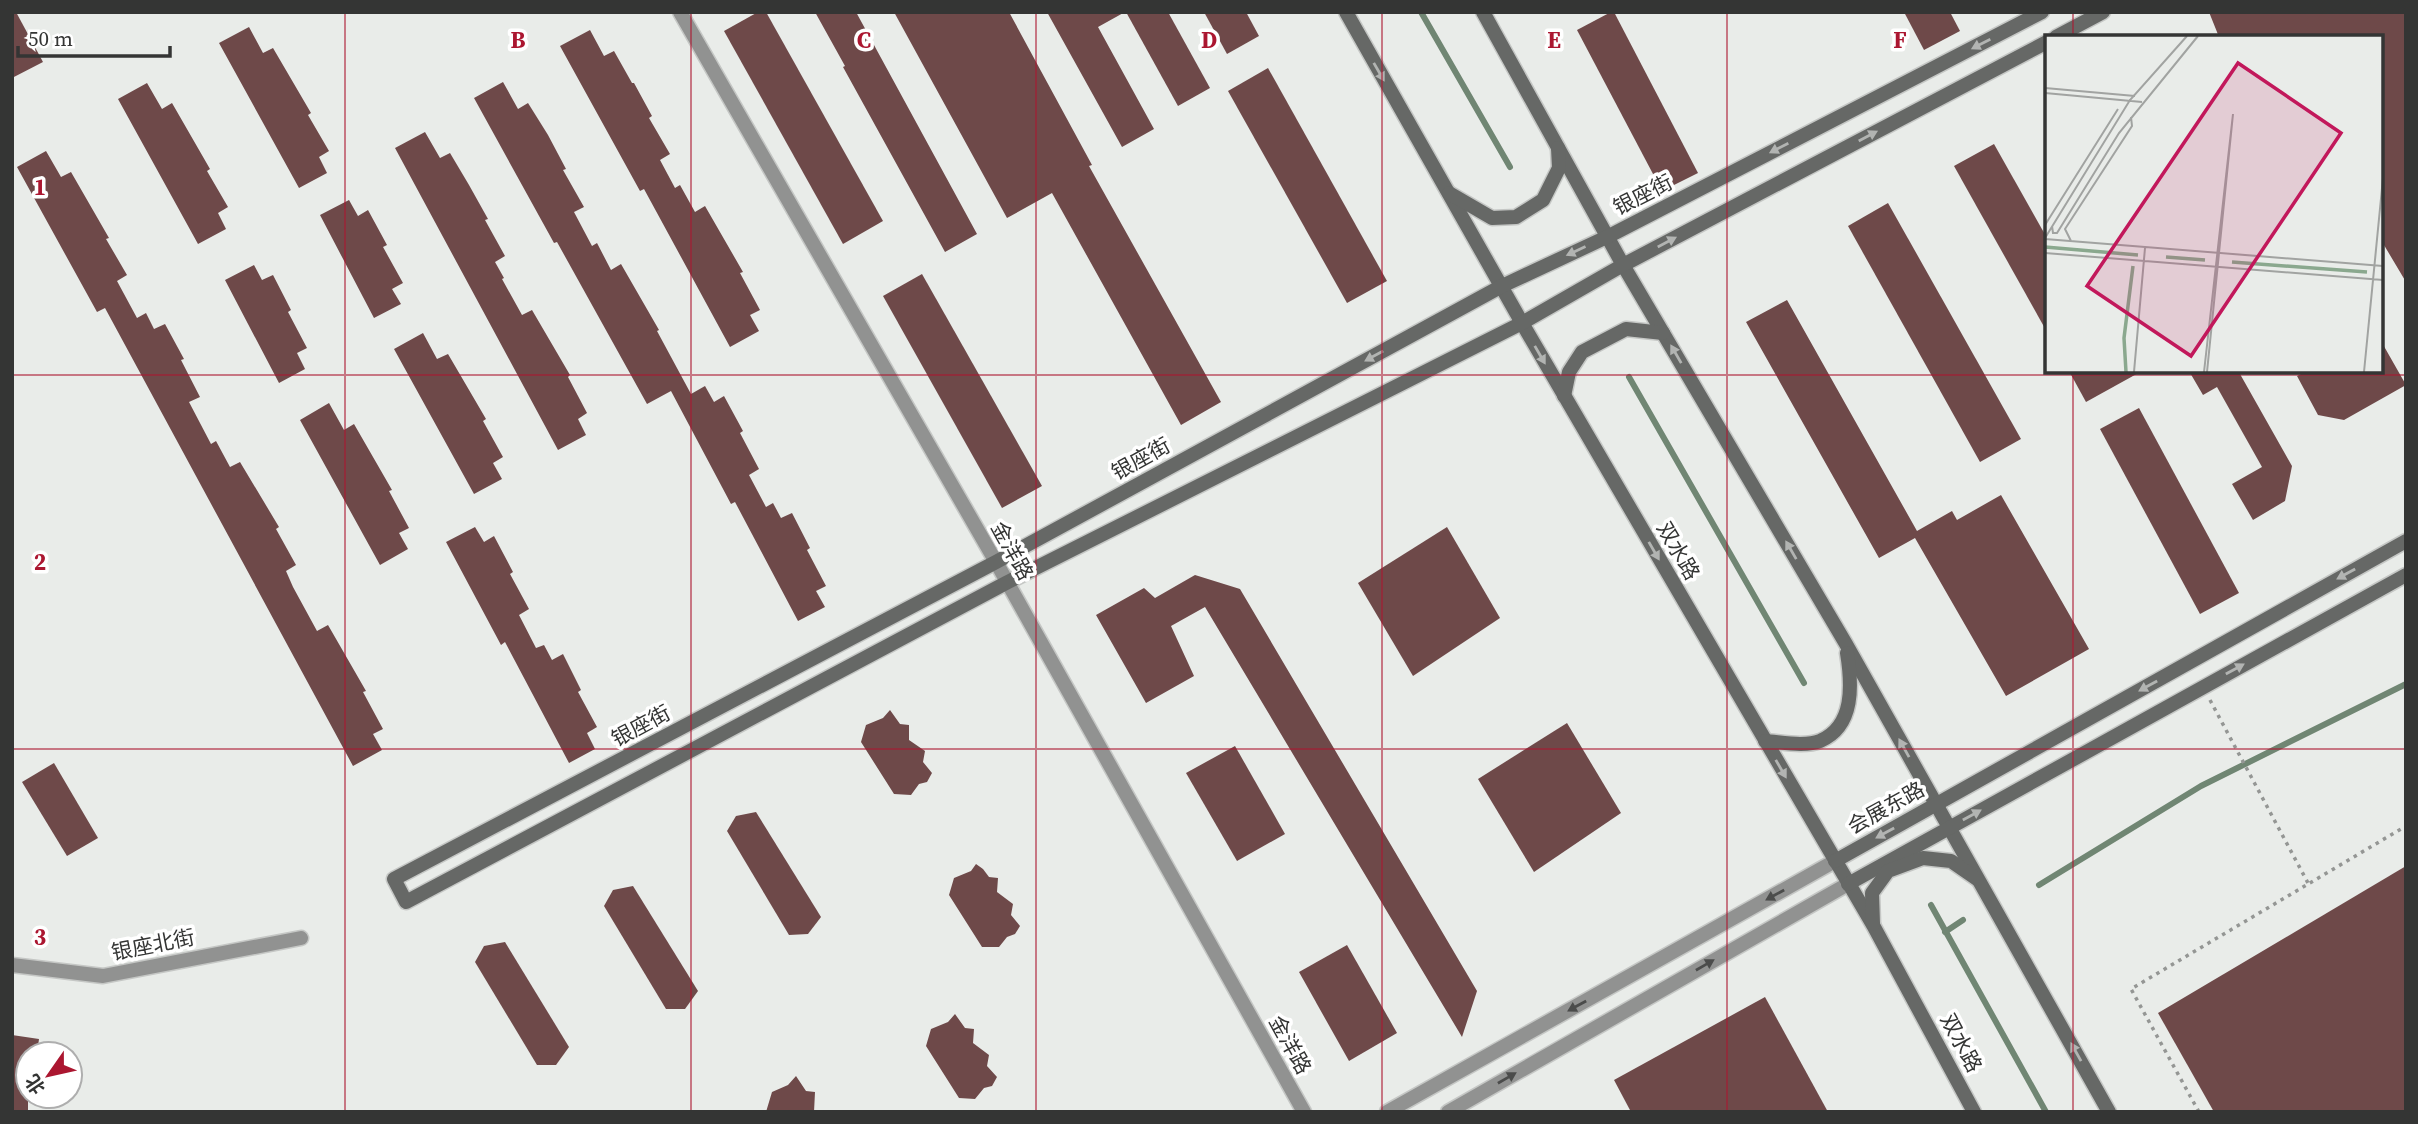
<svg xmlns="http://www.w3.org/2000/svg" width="2418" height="1124" font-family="'Source Serif 4','Noto Sans SC',serif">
<rect width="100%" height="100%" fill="#e9ece9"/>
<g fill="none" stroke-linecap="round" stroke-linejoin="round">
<!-- stream -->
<g stroke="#708673" stroke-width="6">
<polyline points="1421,12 1510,167"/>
<polyline points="1629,377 1804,683"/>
<polyline points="2039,885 2201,786 2406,684"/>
<polyline points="1931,905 2046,1112"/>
<polyline points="1945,932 1963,920"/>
</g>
</g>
<!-- building -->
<g fill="#6e4949">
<polygon points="12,12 16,12 43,62 12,78"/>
<polygon points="758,12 766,12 883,221 843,244 724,31"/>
<polygon points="815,12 856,12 977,234 945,252 843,67 845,66"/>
<polygon points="894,12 1009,12 1092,165 1089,166 1221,402 1181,425 1052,193 1007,218"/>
<polygon points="1047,12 1125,12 1098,27 1154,129 1122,147"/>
<polygon points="1126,12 1168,12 1210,88 1178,106"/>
<polygon points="1204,12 1246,12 1259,36 1227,54"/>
<polygon points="1611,12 1614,12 1698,173 1662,191 1577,30"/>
<polygon points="1904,12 1950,12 1960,31 1924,50"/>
<polygon points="2209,12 2406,12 2406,282 2381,240 2381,37 2219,37"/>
<polygon points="249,27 263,53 273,48 311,113 308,115 329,151 319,157 327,173 299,188 219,43"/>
<polygon points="590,30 604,56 614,51 632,83 634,83 652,116 649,118 670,154 660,160 675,188 680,185 695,212 705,206 743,272 740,273 760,310 750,315 759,331 730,347 644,189 640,191 560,46"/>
<polygon points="1268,68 1387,281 1347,303 1228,91"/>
<polygon points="503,82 518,109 528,103 548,135 566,169 563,170 584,207 574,212 592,246 597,243 611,270 621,264 659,330 657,331 691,394 705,386 714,402 724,396 743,431 740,433 759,469 749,475 766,507 773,503 781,518 792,513 810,548 807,550 826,586 816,591 825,607 798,621 735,502 731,504 671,391 647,404 557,242 554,243 474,98"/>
<polygon points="147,83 162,109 172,103 210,169 207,171 228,207 218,213 226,229 198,244 118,99"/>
<polygon points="425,132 440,158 450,153 469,185 488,219 485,220 505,256 495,262 504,278 502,279 522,315 532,310 570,375 568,377 587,413 578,419 586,435 558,450 395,148"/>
<polygon points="1994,144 2047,238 2047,332 1954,166"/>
<polygon points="46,151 61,177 71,172 109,238 106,239 127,275 117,281 137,318 146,313 154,329 165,324 184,359 181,360 200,397 189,402 211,444 216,441 230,467 240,462 279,527 276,529 296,565 286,571 293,587 317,631 328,625 366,691 363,692 383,729 373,734 382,750 353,766 105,308 97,312 17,167"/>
<polygon points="349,200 358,216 368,210 387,245 383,247 403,283 392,289 401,304 374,318 320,215"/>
<polygon points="1888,203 2021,439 1980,462 1848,226"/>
<polygon points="254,265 262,280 273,275 291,310 288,312 307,348 297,353 305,369 279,383 225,280"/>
<polygon points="922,274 1042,486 1002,508 883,296"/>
<polygon points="1787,300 1917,531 1952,511 1957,520 2001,495 2089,649 2006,696 1915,538 1879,558 1746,322"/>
<polygon points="423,333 437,359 448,354 486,419 483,421 503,457 493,463 502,479 474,494 394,349"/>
<polygon points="2381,341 2406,385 2344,420 2318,415 2297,376 2307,371 2381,371"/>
<polygon points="2069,371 2142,371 2086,402"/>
<polygon points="2189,371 2245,371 2240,374 2292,466 2285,501 2253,520 2232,484 2262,467 2217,387 2203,395"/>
<polygon points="329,403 344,430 354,424 392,490 389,491 409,528 399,533 408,549 380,565 300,420"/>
<polygon points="2139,408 2239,593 2200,614 2100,429"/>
<polygon points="475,527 484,542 494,536 513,572 510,574 529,609 519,615 536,648 544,645 552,660 563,654 581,690 578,692 597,727 587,733 595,749 569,763 505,642 501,645 446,542"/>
<polygon points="1447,527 1500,618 1413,676 1358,583"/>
<polygon points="1195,575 1240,589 1477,991 1462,1037 1205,607 1171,626 1194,676 1146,703 1096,615 1144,588 1155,598"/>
<polygon points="890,710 900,724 909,725 909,740 925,751 923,762 932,773 927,782 919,784 911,795 894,794 861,742 866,725 883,718"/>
<polygon points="1567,723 1621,813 1534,872 1478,779"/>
<polygon points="1235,746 1285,834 1237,861 1186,773"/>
<polygon points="54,763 98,838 67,856 22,782"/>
<polygon points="756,812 821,917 808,934 789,935 727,831 736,816"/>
<polygon points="976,864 983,869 989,877 998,878 997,892 1013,904 1011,915 1020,926 1015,934 1007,937 999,947 982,947 949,895 954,878 971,871"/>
<polygon points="2406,866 2406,1112 2214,1112 2158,1013"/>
<polygon points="633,886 698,991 685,1009 666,1009 604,906 613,890"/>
<polygon points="505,942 569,1047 556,1065 537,1065 475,962 484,946"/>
<polygon points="1347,945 1397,1033 1349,1061 1299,972"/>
<polygon points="1765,997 1828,1112 1631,1112 1614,1080"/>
<polygon points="955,1014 965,1028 974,1029 973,1043 989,1055 987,1066 997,1077 992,1086 984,1088 975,1099 959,1098 926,1046 931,1029 948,1022"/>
<polygon points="12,1035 39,1039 37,1054 28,1054 28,1112 12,1112"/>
<polygon points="796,1076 806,1091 815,1092 814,1112 766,1112 772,1092 788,1085"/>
</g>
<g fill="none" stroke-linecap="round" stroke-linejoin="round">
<defs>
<g id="tertiary">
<polyline points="680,12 996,562 1304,1112"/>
<polyline points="12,965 103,976 301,938"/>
<polyline points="1387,1112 1835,861"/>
<polyline points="1448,1112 1848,884"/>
</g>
<g id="secondary">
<polyline points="1346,12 1522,323 1873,925 1974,1112"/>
<polyline points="1483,12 1623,265 1846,644 2109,1112"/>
<polyline points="2042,12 1609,236 1502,286 996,562 394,879 406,902 1006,583 1522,323 1623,265 2047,42"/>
<polyline points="2056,37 2103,12"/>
<polyline points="1449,193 1492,218 1516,217 1543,200 1559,168 1558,148"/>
<polyline points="1564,396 1569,372 1582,352 1626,329 1663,333"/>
<path d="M 1765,741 C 1781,742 1805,747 1820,741 C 1855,726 1852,684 1847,653"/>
<polyline points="1835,861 2406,541"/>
<polyline points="1848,884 2406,575"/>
<polyline points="1873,924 1872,893 1888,871 1923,858 1951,861 1977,879"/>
</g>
</defs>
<!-- tertiary casing -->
<use href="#tertiary" stroke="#c5c7c5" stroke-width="17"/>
<!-- secondary casing -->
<use href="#secondary" stroke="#c5c7c5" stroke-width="17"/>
<!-- path -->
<g stroke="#949694" stroke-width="3.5" stroke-dasharray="3.5 5" stroke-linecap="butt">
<polyline points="2210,700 2308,883"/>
<polyline points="2199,1112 2131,989 2406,826"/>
</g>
<!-- tertiary -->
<use href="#tertiary" stroke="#919291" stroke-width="14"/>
<!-- secondary -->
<use href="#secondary" stroke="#666866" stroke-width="14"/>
</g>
<!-- one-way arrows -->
<defs><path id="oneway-solid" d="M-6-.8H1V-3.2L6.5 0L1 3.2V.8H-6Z" transform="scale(1.75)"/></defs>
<g fill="#b2b4b2">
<use href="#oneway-solid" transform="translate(1981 44) rotate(153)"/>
<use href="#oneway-solid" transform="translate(1379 72) rotate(60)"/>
<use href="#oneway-solid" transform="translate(1868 136) rotate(-28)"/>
<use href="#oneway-solid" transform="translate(1779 148) rotate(153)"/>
<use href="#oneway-solid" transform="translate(1667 242) rotate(-28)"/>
<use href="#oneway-solid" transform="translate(1576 251) rotate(155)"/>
<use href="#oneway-solid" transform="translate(1676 354) rotate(-120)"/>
<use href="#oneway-solid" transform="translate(1540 355) rotate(60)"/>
<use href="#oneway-solid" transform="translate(1374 356) rotate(151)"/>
<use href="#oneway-solid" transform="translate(1791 550) rotate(-120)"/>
<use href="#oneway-solid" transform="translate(1654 551) rotate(60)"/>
<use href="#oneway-solid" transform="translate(2346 574) rotate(151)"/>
<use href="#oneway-solid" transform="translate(2235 669) rotate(-29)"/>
<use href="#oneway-solid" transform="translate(2148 686) rotate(151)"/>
<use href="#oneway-solid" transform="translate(1904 748) rotate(-119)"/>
<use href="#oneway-solid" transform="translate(1781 769) rotate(60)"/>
<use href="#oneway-solid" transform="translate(1972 815) rotate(-29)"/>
<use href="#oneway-solid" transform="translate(1885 833) rotate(151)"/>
<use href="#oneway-solid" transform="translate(2076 1052) rotate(-119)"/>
</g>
<g fill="#4b4c4b">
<use href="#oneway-solid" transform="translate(1775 895) rotate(151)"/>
<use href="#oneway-solid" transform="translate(1705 965) rotate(-30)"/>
<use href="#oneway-solid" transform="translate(1577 1006) rotate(151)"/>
<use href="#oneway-solid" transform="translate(1507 1078) rotate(-30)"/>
</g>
<!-- grid -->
<path fill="none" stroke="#ab1630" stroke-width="2" stroke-opacity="0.55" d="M 345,12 L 345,1112M 691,12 L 691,1112M 1036,12 L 1036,1112M 1382,12 L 1382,1112M 1727,12 L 1727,1112M 2073,12 L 2073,37M 2073,371 L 2073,1112M 12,375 L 2406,375M 12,749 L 2406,749"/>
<g text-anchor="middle" stroke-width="7" stroke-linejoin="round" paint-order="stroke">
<!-- street labels -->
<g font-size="21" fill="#343534" stroke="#fff">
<text transform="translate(1643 195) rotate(-27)" y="7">银座街</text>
<text transform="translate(1141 459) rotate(-29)" y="7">银座街</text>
<text transform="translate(1012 551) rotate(61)" y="7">金洋路</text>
<text transform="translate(1678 551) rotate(60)" y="7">双水路</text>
<text transform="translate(641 726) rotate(-28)" y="7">银座街</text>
<text transform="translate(1886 808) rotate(-29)" y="7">会展东路</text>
<text transform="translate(153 945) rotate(-11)" y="7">银座北街</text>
<text transform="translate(1961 1043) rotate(62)" y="7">双水路</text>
<text transform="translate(1290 1045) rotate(61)" y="7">金洋路</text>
</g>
</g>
<!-- overview -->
<g transform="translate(2045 35)">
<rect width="338" height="338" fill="#e9ece9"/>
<path fill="none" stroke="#8aa88e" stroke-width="3.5" d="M 0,212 L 93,220M 121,222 L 160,225M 187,227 L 322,237M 81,337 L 79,303 L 88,231"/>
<path fill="none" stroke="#a1a3a1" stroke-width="2" d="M 0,53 L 90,61M 0,58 L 97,67M 0,190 L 73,74M 7,191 L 8,198 L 12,198 L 74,98 L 153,1M 0,203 L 85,65 L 142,1M 0,204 L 338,231M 26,206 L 20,194 L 87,91 L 86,82M 0,218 L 338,245M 89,337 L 100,213M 159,337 L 188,79 L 162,337M 319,337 L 338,143"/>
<path fill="#c2185b" fill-opacity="0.15" stroke="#c2185b" stroke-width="3.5" d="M 193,28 L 296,98 L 146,321 L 42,251 Z"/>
<rect width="338" height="338" fill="none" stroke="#343534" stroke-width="3.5"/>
</g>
<g font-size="23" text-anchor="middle" font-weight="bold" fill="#ab1630" stroke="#fff" stroke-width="7" stroke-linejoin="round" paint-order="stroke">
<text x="518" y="48">B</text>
<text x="864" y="48">C</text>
<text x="1209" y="48">D</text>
<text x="1554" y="48">E</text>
<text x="1900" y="48">F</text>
<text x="40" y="195">1</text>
<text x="40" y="570">2</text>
<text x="40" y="945">3</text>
</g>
<!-- border -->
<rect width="2418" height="1124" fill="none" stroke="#343534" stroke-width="28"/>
<!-- north arrow -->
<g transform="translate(49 1075) rotate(236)"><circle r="33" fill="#ffffff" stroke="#aeaeae" stroke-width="2"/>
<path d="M0-5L12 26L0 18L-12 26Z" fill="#ab1630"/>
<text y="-10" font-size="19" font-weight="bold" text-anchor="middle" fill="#343534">北</text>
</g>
<!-- scale -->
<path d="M18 46v10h152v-10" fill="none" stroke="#343534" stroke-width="3.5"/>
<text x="28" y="46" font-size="21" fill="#343534" stroke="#ffffff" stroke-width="5" paint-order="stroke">50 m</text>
</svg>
